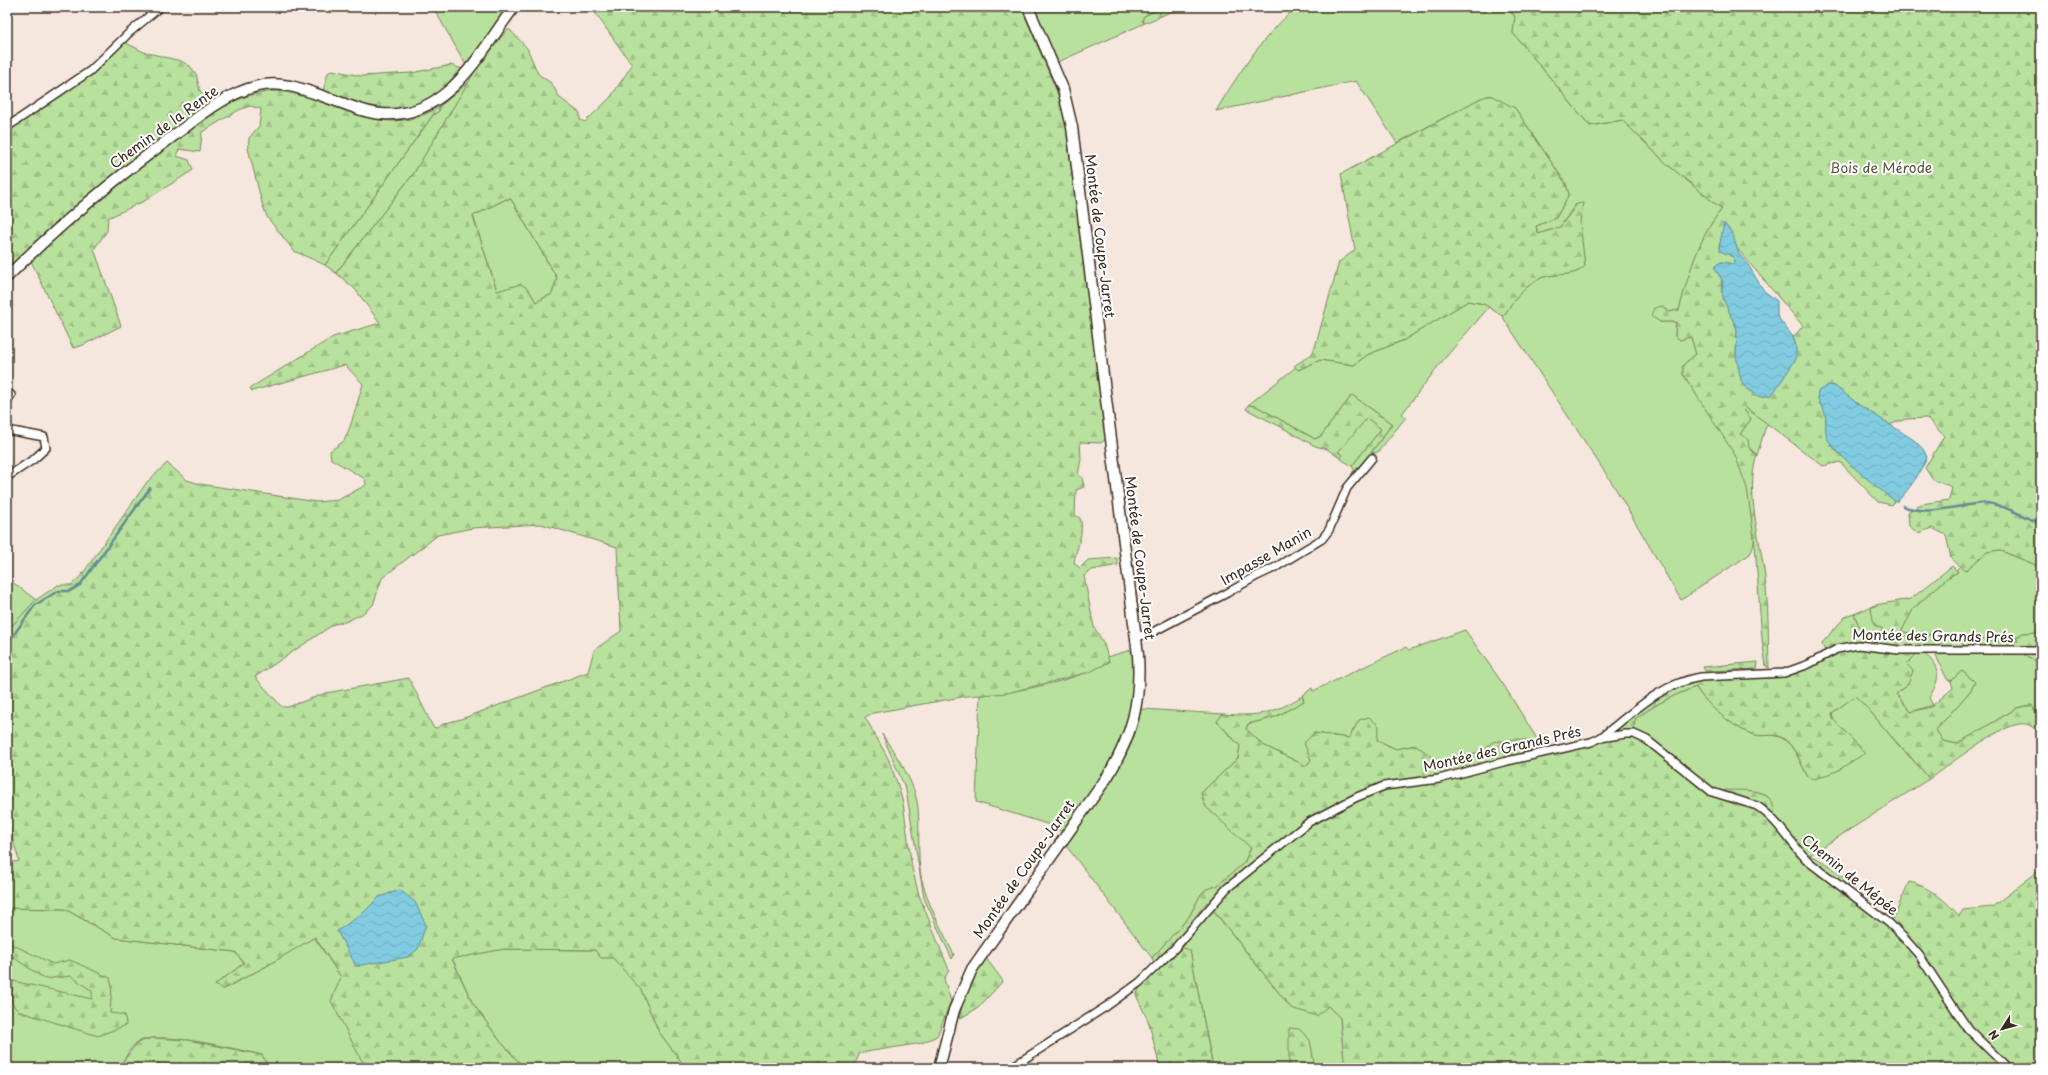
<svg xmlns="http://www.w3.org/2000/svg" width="2048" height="1075" font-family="'Playpen Sans',sans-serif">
<defs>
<pattern id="forest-firs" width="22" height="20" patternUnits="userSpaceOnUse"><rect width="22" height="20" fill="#b8e19d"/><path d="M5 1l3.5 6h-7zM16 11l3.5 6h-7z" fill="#9fc187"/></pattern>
<pattern id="water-waves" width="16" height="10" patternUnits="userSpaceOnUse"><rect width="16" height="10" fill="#81cce1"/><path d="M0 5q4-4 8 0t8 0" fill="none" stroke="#70afc1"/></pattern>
</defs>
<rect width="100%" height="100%" fill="#f5e7de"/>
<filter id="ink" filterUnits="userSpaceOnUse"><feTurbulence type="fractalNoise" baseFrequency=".025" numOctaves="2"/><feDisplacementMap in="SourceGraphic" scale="8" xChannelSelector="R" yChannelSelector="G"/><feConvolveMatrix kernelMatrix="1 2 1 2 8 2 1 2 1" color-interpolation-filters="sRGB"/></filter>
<g filter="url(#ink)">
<!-- green -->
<g fill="#b8e19d" stroke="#7a865e">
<polygon points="433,7 507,7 466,65"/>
<polygon points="1033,7 1164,7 1144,16 1142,21 1145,23 1058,62"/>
<path d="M 1297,7 L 1504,7 L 1515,16 L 1513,33 L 1590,126 L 1622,120 L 1668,165 L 1722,209 C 1698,238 1689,275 1679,310 L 1669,312 L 1660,322 L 1676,322 L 1675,336 L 1691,337 L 1696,354 L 1683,365 L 1683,374 C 1706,410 1738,446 1748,488 C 1750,498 1750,509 1752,519 C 1754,532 1757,542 1750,554 L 1681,600 L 1614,486 L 1502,316 C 1508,312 1508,307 1513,302 C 1520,293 1531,282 1541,278 C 1556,272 1574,278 1585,266 L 1576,204 L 1560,227 L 1538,234 L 1536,226 L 1556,218 L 1569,194 L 1566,184 L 1515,108 L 1481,98 L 1397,143 L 1356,81 L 1216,111 C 1238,74 1264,34 1297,7 Z"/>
<polygon points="470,81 414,173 336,273 325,265 433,115 439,111 439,107"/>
<polygon points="506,199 511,199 557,278 552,294 536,302 528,289 497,291 473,216"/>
<polygon points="1468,301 1484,304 1489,307 1439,365 1402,414 1406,417 1378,452 1371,453 1392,424 1352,395 1321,436 1315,439 1256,406 1248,405 1296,367 1298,370 1320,360 1354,365 1367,355 1404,340"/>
<polygon points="1745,407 1769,424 1766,426 1757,455 1749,448 1740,434 1751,419 1744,410"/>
<polygon points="1367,417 1381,429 1352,466 1341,459 1342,455 1338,452"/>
<polygon points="1999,550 2041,567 2041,632 2023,633 2018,641 1993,642 1984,639 1900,632 1914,608 1947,578 1957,572 1957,569 1960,566 1965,570 1987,552"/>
<polygon points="7,578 36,600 7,631"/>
<polygon points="1875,605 1871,609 1883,629 1878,640 1864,639 1854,614"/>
<polygon points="1465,630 1503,684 1539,742 1516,739 1441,765 1416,745 1396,749 1377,740 1359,720 1349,738 1314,733 1311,760 1306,766 1263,745 1246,729 1248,724 1275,717 1304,701 1302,696 1312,688 1313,691 1406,647 1409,650"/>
<path d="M 1134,649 L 1134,693 L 1127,726 L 1113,760 L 1063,832 L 1047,824 L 976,802 L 980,695 C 1020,692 1074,681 1109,662 L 1107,657 Z"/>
<path d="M 1917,652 C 1929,653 1940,668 1937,680 C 1936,687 1932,692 1929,698 L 1933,705 L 1911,712 L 1896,694 L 1908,684 L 1905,663 L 1909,662 Z"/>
<polygon points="1940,653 2024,654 2026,657 2041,663 2041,722 2031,705 2017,708 1957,744 1943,741 1936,730 1971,690 1975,682 1962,671 1951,681 1947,679 1936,656"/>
<path d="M 1696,687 C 1705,704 1736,730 1755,735 C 1764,737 1773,733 1782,738 C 1795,746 1801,764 1808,777 L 1861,748 L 1833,720 L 1832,713 L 1855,696 C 1872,711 1885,730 1900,747 C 1910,758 1920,766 1929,779 L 1810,855 C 1788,837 1776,822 1767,796 L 1722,793 L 1712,790 L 1650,739 L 1642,733 L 1631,730 L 1634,729 L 1635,719 C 1654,705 1673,695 1696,687 Z"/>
<path d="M 1142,709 L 1223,714 L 1217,722 L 1240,746 L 1238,758 L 1201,793 L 1206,807 L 1251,847 L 1244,863 L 1217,886 L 1207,889 L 1201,894 L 1189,917 L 1152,958 L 1064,843 C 1089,809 1138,753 1140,710 Z"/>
<path d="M 882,734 C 897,757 915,781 918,808 C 920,830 917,854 921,876 C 927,904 942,929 954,955 L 952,959 L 924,898 L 906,790 Z"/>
<path d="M 7,908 L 65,909 L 116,938 L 235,952 L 244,963 L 215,985 L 223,989 L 265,967 L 314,937 L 341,977 L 362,1061 L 373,1068 L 275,1068 L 267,1064 L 262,1055 C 238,1050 155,1028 136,1043 C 129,1049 124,1061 118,1068 L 7,1068 Z"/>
<polygon points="1213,910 1291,1008 1328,1006 1340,1018 1345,1068 1213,1068 1190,951 1182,948"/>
<polygon points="504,949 595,950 613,957 641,990 659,1032 686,1068 524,1068 500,1041 472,1002 452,958"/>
</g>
<!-- forest -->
<g fill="url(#forest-firs)" stroke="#7a865e" fill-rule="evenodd">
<path d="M 591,7 L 1021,7 L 1060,99 L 1066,126 L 1106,439 L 1101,443 L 1080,442 L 1081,459 L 1078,475 L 1082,477 L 1084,487 L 1076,490 L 1075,515 L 1080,518 C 1085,532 1076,548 1074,563 L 1080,568 L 1088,560 L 1117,558 L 1118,565 L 1092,570 L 1084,576 L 1094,627 L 1104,644 L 1109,662 L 1090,672 L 1007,693 L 967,696 L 873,713 L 865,717 L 888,758 L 898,785 L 903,803 L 912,868 L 919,895 L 949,970 L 944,979 L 951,1001 L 937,1036 L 922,1043 L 860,1053 L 853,1068 L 686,1068 L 659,1032 L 641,990 L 613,958 L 601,958 L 595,950 L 504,949 L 452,959 L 472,1002 L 500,1041 L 524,1068 L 373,1068 L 362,1061 L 331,1001 L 341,977 L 315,937 L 265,967 L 223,989 L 215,985 L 244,963 L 235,952 L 116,938 L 65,909 L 7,908 L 7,863 L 19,861 L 7,819 L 7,631 L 36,600 L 58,585 L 71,585 L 81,576 L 147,482 L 167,463 L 187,480 L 200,484 L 317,502 L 338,500 L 366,485 L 365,479 L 331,459 L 330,451 L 344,441 L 350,427 L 363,384 L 345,365 L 252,391 L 250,388 L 333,337 L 380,323 L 355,289 L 336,273 L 414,173 L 475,71 L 507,30 L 510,30 L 527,48 L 538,74 L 551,83 L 560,98 L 580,113 L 580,120 L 585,122 L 610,98 L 632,65 ZM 506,199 L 511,199 L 557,278 L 552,294 L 536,302 L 528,289 L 521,284 L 497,291 L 473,216 ZM 541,524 L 617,547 L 621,631 L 594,650 L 588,672 L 464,718 L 443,724 L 437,728 L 433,727 L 409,678 L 326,693 L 288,707 L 282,707 L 255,677 L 334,624 L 345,622 L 362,614 L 373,605 L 382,578 L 438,535 L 472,528 Z"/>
<polygon points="1164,7 1182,7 1145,23 1142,21 1144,16"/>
<path d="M 1504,7 L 2041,7 L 2041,567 L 1999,550 L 1987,552 L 1965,571 L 1951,558 L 1946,535 L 1932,528 L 1918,533 L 1909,526 L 1908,512 L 1921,504 L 1949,500 L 1952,487 L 1933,480 L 1925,468 L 1944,436 L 1927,418 L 1906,419 L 1880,428 L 1819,403 L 1825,411 L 1827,437 L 1836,451 L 1895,501 L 1892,505 L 1878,502 L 1840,462 L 1823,466 L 1745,407 L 1744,410 L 1751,419 L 1740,434 L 1748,439 L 1749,448 L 1757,455 C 1744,495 1763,546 1766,588 C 1769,614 1768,641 1769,668 L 1766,666 L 1762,639 L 1755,545 L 1747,488 L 1735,455 L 1683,374 L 1683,365 L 1696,354 L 1691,337 L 1680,340 L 1675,336 L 1676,322 L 1660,322 L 1651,316 L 1654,308 L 1662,306 L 1669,312 L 1679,310 C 1689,274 1698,238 1722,209 L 1668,165 L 1622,120 L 1590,126 L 1513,33 L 1515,16 ZM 1723,232 L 1803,326 L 1793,337 L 1796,346 L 1736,356 L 1737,329 L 1722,292 L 1721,262 L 1734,264 L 1735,261 L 1732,256 L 1719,248 Z"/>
<polygon points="124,42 144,52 181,61 190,66 196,74 200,91 212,102 7,272 7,131 94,72"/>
<path d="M 451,65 L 462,69 C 443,98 407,113 373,108 C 356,106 339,97 323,91 L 328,73 L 332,70 L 361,76 L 411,73 Z"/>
<path d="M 276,91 C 336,96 379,144 439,107 L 439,111 L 433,115 L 325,265 L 294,251 L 267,217 L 262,203 L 248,148 L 249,138 L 259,126 L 261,109 L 250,106 L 239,110 L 202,132 L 200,152 L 179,149 L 177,156 L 189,160 L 193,170 L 146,200 L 108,218 L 107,231 L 94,249 L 121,326 L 81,346 L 73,348 L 30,259 L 63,229 L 212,112 C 233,100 252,93 276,91 Z"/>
<path d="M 1490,95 L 1515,108 L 1566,184 L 1569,194 L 1556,218 L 1536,226 L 1538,234 L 1560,227 L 1577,204 L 1583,203 L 1580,222 L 1585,266 C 1574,278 1556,272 1541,278 C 1531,282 1520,293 1513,302 C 1508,307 1508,312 1502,316 L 1484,304 L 1468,301 L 1404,340 L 1367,355 L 1354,365 L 1320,360 L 1298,370 L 1294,366 L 1312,354 L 1315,347 L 1339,262 L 1355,250 L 1341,174 L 1481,98 Z"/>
<polygon points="1352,395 1392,424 1355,474 1351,475 1354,470 1352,466 1381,429 1367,418 1338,452 1342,455 1341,459 1327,449 1315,446 1285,429 1246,409 1248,405 1256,406 1315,439 1321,436"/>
<path d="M 1952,566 L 1958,572 L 1947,578 L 1914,608 L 1901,632 L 1984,639 L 1993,642 L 2018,641 L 2016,637 L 2023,633 L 2041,632 L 2041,663 L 2026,657 L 2021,647 L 1921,649 L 1909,662 L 1906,663 L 1913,671 L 1908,684 L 1896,694 L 1911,712 L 1931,707 L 1953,688 L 1951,681 L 1962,671 L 1975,682 L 1971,690 L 1936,730 L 1943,741 L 1957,744 L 2017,708 L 2032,705 L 2041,722 L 2041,734 C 2037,731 2031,725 2026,724 C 2006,719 1947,767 1929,779 C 1921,767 1911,758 1902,748 C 1885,731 1873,712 1855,696 L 1832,713 L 1833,719 L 1865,753 L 1837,771 L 1814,779 L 1808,777 C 1801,764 1795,746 1783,738 C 1773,733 1765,737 1755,735 C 1736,730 1705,704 1696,687 C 1673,695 1654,705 1635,719 L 1634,729 L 1619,734 L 1615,729 L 1666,690 L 1698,679 L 1774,677 L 1787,674 L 1827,657 L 1822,643 L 1845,617 L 1854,614 L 1864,639 L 1878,639 L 1883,629 L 1874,625 L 1871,608 L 1875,605 L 1911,599 Z"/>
<polygon points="1758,662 1757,669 1705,671 1703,667"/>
<path d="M 1302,696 L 1304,701 L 1275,717 L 1248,724 L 1246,729 L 1263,745 L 1306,766 L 1311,760 L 1304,743 L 1314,733 L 1349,738 L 1359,720 L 1369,717 L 1379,726 L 1377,740 L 1396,749 L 1416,745 L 1441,764 L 1485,750 L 1492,742 L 1516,739 L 1539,742 L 1541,746 L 1536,749 L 1459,771 L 1385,783 L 1356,795 L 1396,786 L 1460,778 L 1513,763 L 1619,738 L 1633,737 L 1642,740 L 1711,796 L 1749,805 L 1768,817 L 1792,848 L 1892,921 L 1909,882 C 1927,885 1948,902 1959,916 L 1963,910 L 1992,907 L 2041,869 L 2041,1068 L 1345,1068 L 1340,1018 L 1328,1006 L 1317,1016 L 1291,1008 L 1207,902 L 1168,951 L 1154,962 L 1152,958 L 1189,917 L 1201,894 L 1207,889 L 1217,886 L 1244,863 L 1251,848 L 1206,807 L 1201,793 L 1238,758 L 1240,746 L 1217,721 L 1223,714 C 1256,717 1274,714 1302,696 Z"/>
<path d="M 1725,790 C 1746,791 1776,786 1774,816 L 1759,803 L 1724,795 L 1722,793 Z"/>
<polygon points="1810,855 1829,865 1851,884 1845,886 1810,858"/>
<polygon points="7,942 53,964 70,960 110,978 112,986 110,1013 125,1015 126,1025 98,1036 18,1011 11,1002 13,981 92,999 92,991 71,976 45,979 7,953"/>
<polygon points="1182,948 1190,950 1213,1068 1160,1068 1149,1023 1136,995 1140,987"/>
<polygon points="986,958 1003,981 978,1008 959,1019 964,998 974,980 973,974"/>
<polygon points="1289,1028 1299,1029 1310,1040 1315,1068 1289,1068"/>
<polygon points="152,1038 188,1040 262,1055 267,1064 275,1068 118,1068 137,1043"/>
</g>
<!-- water -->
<g fill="url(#water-waves)" stroke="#658b93">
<polygon points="1724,223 1732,233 1739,254 1747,263 1764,291 1777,301 1777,316 1793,337 1796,346 1796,359 1772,395 1760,397 1746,388 1741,380 1736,356 1737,329 1724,301 1722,292 1723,282 1715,268 1716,265 1721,262 1734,264 1735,261 1732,256 1720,251 1719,248"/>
<path d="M 1829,385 L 1835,386 L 1858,404 L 1914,440 L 1923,449 L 1927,457 C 1921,473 1909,489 1898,501 L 1895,501 C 1880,490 1834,453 1827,438 C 1824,430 1828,419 1824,411 C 1821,403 1816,400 1818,391 Z"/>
<polygon points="400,890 415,902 426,925 418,949 408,957 356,966 337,931 362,914 379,897"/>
</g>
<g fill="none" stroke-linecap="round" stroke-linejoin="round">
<!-- stream -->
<g stroke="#658b93" stroke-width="2.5">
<path d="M 1903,506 C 1929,517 1957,505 1983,503 C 1999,502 2026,518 2041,524"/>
<polyline points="7,644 35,605 58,591 70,591 80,585 150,488"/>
</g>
<defs>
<g id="street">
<polyline points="7,127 90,71 130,32 160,7"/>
<polyline points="7,401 11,395"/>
<polyline points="7,430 44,437 46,448 34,459 7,477"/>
<polyline points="1136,637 1151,633 1227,593 1257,576 1276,567 1322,539 1329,530 1347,488 1372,458"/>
<path d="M 1600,738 L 1626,734 L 1634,734 L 1647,740 L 1712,792 L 1757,806 C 1778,820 1791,844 1809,862 L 1889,923 L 1905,939 L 1919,955 L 1968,1029 L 2008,1068"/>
<path d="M 1010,1068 L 1107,1006 L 1140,982 L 1176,947 L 1227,888 L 1309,822 L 1357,797 L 1384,786 L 1439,779 L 1503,762 L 1591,742 L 1600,738 C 1633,713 1659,684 1701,677 L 1784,673 L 1809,664 L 1837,649 L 1858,645 L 1899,650 L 2041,650"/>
</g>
<g id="secondary">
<path d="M 7,277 C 58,226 113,180 172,137 C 199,117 224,94 258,86 C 284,80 307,91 331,99 C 348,105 365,113 382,114 C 449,119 480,52 514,7"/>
<path d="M 939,1068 L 954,1010 L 972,969 L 1108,776 C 1132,735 1141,703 1138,655 L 1072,127 L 1063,89 L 1028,7"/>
</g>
</defs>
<!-- street casing -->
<use href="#street" stroke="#3b2a1e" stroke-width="10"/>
<!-- secondary casing -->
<use href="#secondary" stroke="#3b2a1e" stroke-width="13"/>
<!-- street -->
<use href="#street" stroke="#fff" stroke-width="7"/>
<!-- secondary -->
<use href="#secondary" stroke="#fff" stroke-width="10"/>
</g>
</g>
<g text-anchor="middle" stroke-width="4" stroke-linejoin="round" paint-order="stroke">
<!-- street labels -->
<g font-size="14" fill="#3b2a1e" stroke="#fff">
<text transform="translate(164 127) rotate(-36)" y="5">Chemin de la Rente</text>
<text transform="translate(1100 236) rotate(83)" y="5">Montée de Coupe-Jarret</text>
<text transform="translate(1266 556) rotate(-30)" y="5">Impasse Manin</text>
<text transform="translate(1140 558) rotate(83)" y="5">Montée de Coupe-Jarret</text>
<text transform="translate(1933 636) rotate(1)" y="5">Montée des Grands Prés</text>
<text transform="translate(1502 749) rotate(-13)" y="5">Montée des Grands Prés</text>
<text transform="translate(1024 869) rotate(-55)" y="5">Montée de Coupe-Jarret</text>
<text transform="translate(1850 875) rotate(39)" y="5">Chemin de Mépée</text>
</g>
<!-- park labels -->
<g font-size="14" fill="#5a583e" stroke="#fff">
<text x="1881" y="173">Bois de Mérode</text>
</g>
</g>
<!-- margin -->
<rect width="2048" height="1075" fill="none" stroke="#fff" stroke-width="24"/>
<rect x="12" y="12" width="2024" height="1051" fill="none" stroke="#3b2a1e" stroke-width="1.5" filter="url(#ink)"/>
<!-- north arrow -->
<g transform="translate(2002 1029) rotate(234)" stroke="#ffffff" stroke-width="3" paint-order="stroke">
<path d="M0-3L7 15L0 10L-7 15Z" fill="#3b2a1e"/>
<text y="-6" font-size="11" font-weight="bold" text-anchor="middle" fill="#3b2a1e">N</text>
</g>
</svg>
